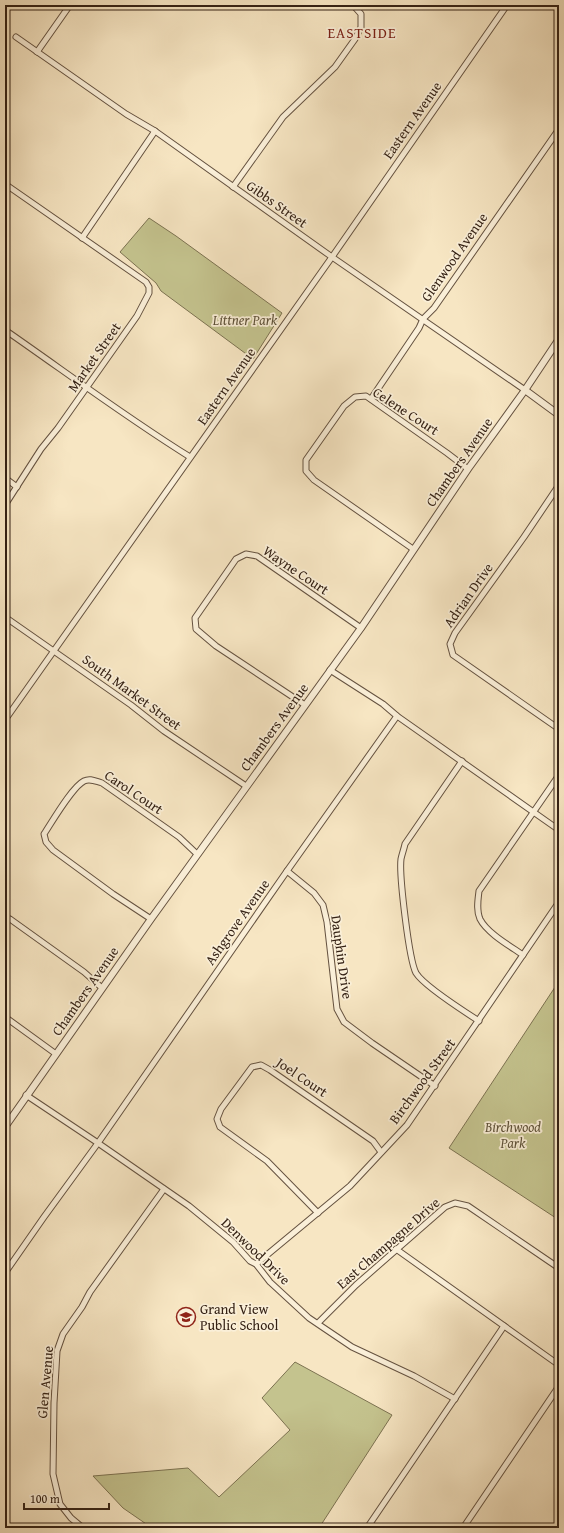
<svg xmlns="http://www.w3.org/2000/svg" width="564" height="1533" font-family="'Gentium Book Plus',serif">
<rect width="100%" height="100%" fill="#f7e6c3"/>
<filter id="stains"><feTurbulence type="fractalNoise" baseFrequency=".005" numOctaves="4"/><feColorMatrix values="0 0 0 0 .2 0 0 0 0 .09 0 0 0 0 .02 0 0 0 .5 -.17"/></filter>
<radialGradient id="worn" r=".72"><stop offset=".6" stop-color="#630" stop-opacity="0"/><stop offset="1" stop-color="#630" stop-opacity=".3"/></radialGradient>
<!-- green -->
<g fill="#c4c38e" stroke="#7c7251">
<polygon points="149,218 176,236 282,313 253,359 161,291 156,283 120,252"/>
<polygon points="559,981 559,1220 449,1148"/>
<polygon points="295,1362 392,1415 319,1528 152,1528 123,1508 93,1476 188,1468 219,1497 290,1430 262,1398"/>
</g>
<g fill="none" stroke-linecap="round" stroke-linejoin="round">
<defs>
<g id="minor">
<polyline points="16,37 126,114 155,131 332,257 525,390"/>
<polyline points="37,52 70,5"/>
<polyline points="5,184 146,282 149,287 149,293 137,316 58,428 41,449 5,505"/>
<polyline points="233,187 283,117 335,67 355,39 361,27 361,14 353,5"/>
<polyline points="82,238 155,131"/>
<path d="M 5,330 C 67,373 127,418 190,457"/>
<polyline points="371,399 419,328 423,319 434,308 559,129"/>
<polyline points="5,478 17,487"/>
<polyline points="559,485 524,537 455,633 450,644 453,655 559,729"/>
<polyline points="413,549 314,480 306,471 306,460 344,406 355,397 366,396 447,453 468,469"/>
<polyline points="5,617 131,705 164,731 246,786"/>
<polyline points="330,670 383,704 397,716 559,830"/>
<polyline points="305,705 216,646 196,629 195,618 236,559 246,554 257,556 361,628"/>
<polyline points="5,720 332,257 507,5"/>
<path d="M 462,761 L 405,844 C 404,849 402,854 401,859 C 399,875 409,960 416,973 C 424,986 465,1012 479,1021"/>
<polyline points="287,871 314,893 323,905 327,922 337,1009 344,1022 372,1043 435,1086"/>
<polyline points="5,917 10,919 84,972 102,988"/>
<path d="M 151,919 L 113,894 L 53,850 L 46,842 L 44,834 C 52,822 72,787 84,781 C 90,778 95,781 102,783 L 179,837 L 197,854"/>
<path d="M 523,955 C 510,946 487,933 480,919 C 476,910 478,900 479,891 L 559,775"/>
<polyline points="5,1017 56,1054"/>
<polyline points="26,1095 98,1143 189,1206 233,1242 250,1261 256,1264 270,1282 309,1318 352,1347 414,1376 455,1399"/>
<polyline points="318,1213 267,1161 220,1127 217,1119 221,1109 252,1067 261,1065 270,1070 373,1141 381,1152"/>
<polyline points="396,1249 559,1365"/>
<polyline points="256,1264 350,1186 407,1125 559,902"/>
<polyline points="5,1273 44,1217 98,1143 287,871 397,716"/>
<polyline points="318,1323 356,1285 445,1207 455,1203 468,1206 559,1268"/>
<polyline points="83,1528 71,1518 60,1504 53,1474 54,1403 57,1351 63,1334 82,1307 90,1292 164,1189"/>
<polyline points="367,1528 504,1326"/>
<polyline points="463,1528 559,1386"/>
</g>
<g id="tertiary">
<polyline points="525,390 559,415"/>
<polyline points="5,1127 151,919 361,628 468,469 525,390 559,339"/>
</g>
</defs>
<!-- minor casing -->
<use href="#minor" stroke="#655240" stroke-width="7"/>
<!-- tertiary casing -->
<use href="#tertiary" stroke="#655240" stroke-width="8"/>
<!-- minor -->
<use href="#minor" stroke="#faefd8" stroke-width="5"/>
<!-- tertiary -->
<use href="#tertiary" stroke="#faefd8" stroke-width="6"/>
</g>
<!-- icons -->
<defs>
<symbol id="school-ring" viewBox="-11 -11 22 22"><circle r="9.5" fill="#faefd8" stroke="#8f2418" stroke-width="1.5"/><path d="M0-5L7-2L0 1L-7-2ZM-4 1L0 2.5L4 1V4Q0 6-4 4Z" fill="#8f2418"/></symbol>
</defs>
<g fill-rule="evenodd">
<use href="#school-ring" x="175" y="1306" width="22" height="22"/>
</g>
<g text-anchor="middle" stroke-width="3.5" stroke-linejoin="round" paint-order="stroke">
<!-- street labels -->
<g font-size="14" fill="#342114" stroke="#faefd8">
<text transform="translate(412 120) rotate(-55)" y="5">Eastern Avenue</text>
<text transform="translate(277 204) rotate(35)" y="5">Gibbs Street</text>
<text transform="translate(454 257) rotate(-55)" y="5">Glenwood Avenue</text>
<text transform="translate(94 357) rotate(-55)" y="5">Market Street</text>
<text transform="translate(226 386) rotate(-55)" y="5">Eastern Avenue</text>
<text transform="translate(406 411) rotate(33)" y="5">Celene Court</text>
<text transform="translate(459 462) rotate(-55)" y="5">Chambers Avenue</text>
<text transform="translate(296 570) rotate(34)" y="5">Wayne Court</text>
<text transform="translate(468 595) rotate(-55)" y="5">Adrian Drive</text>
<text transform="translate(132 692) rotate(36)" y="5">South Market Street</text>
<text transform="translate(274 727) rotate(-54)" y="5">Chambers Avenue</text>
<text transform="translate(134 792) rotate(34)" y="5">Carol Court</text>
<text transform="translate(237 922) rotate(-55)" y="5">Ashgrove Avenue</text>
<text transform="translate(342 957) rotate(82)" y="5">Dauphin Drive</text>
<text transform="translate(85 991) rotate(-55)" y="5">Chambers Avenue</text>
<text transform="translate(302 1077) rotate(34)" y="5">Joel Court</text>
<text transform="translate(422 1081) rotate(-54)" y="5">Birchwood Street</text>
<text transform="translate(388 1243) rotate(-41)" y="5">East Champagne Drive</text>
<text transform="translate(256 1251) rotate(44)" y="5">Denwood Drive</text>
<text transform="translate(45 1382) rotate(-85)" y="5">Glen Avenue</text>
</g>
<!-- park labels -->
<g font-size="14" font-style="italic" fill="#5f5239" stroke="#faefd8">
<text x="245" y="325">Littner Park</text>
<text x="513" y="1132">Birchwood<tspan x="513" dy="16">Park</tspan></text>
</g>
<!-- poi labels -->
<g font-size="14" fill="#342114" stroke="#faefd8" text-anchor="start">
<text x="200" y="1314">Grand View<tspan x="200" dy="16">Public School</tspan></text>
</g>
<!-- neighbourhood labels -->
<g font-size="15" letter-spacing="1" fill="#7a1f14" stroke="#faefd8">
<text x="362" y="38">EASTSIDE</text>
</g>
</g>
<!-- margin -->
<rect width="564" height="1533" fill="none" stroke="#f7e6c3" stroke-width="20"/>
<rect x="6" y="6" width="552" height="1521" fill="none" stroke="#342114" stroke-width="2"/>
<rect x="10" y="10" width="544" height="1513" fill="none" stroke="#342114"/>
<!-- scale -->
<path d="M24 1503v6h85v-6" fill="none" stroke="#342114" stroke-width="2"/>
<text x="30" y="1503" font-size="12" fill="#342114" stroke="#faefd8" stroke-width="3" paint-order="stroke">100 m</text>
<rect width="100%" height="100%" filter="url(#stains)"/>
<rect width="100%" height="100%" fill="url(#worn)"/>
</svg>
